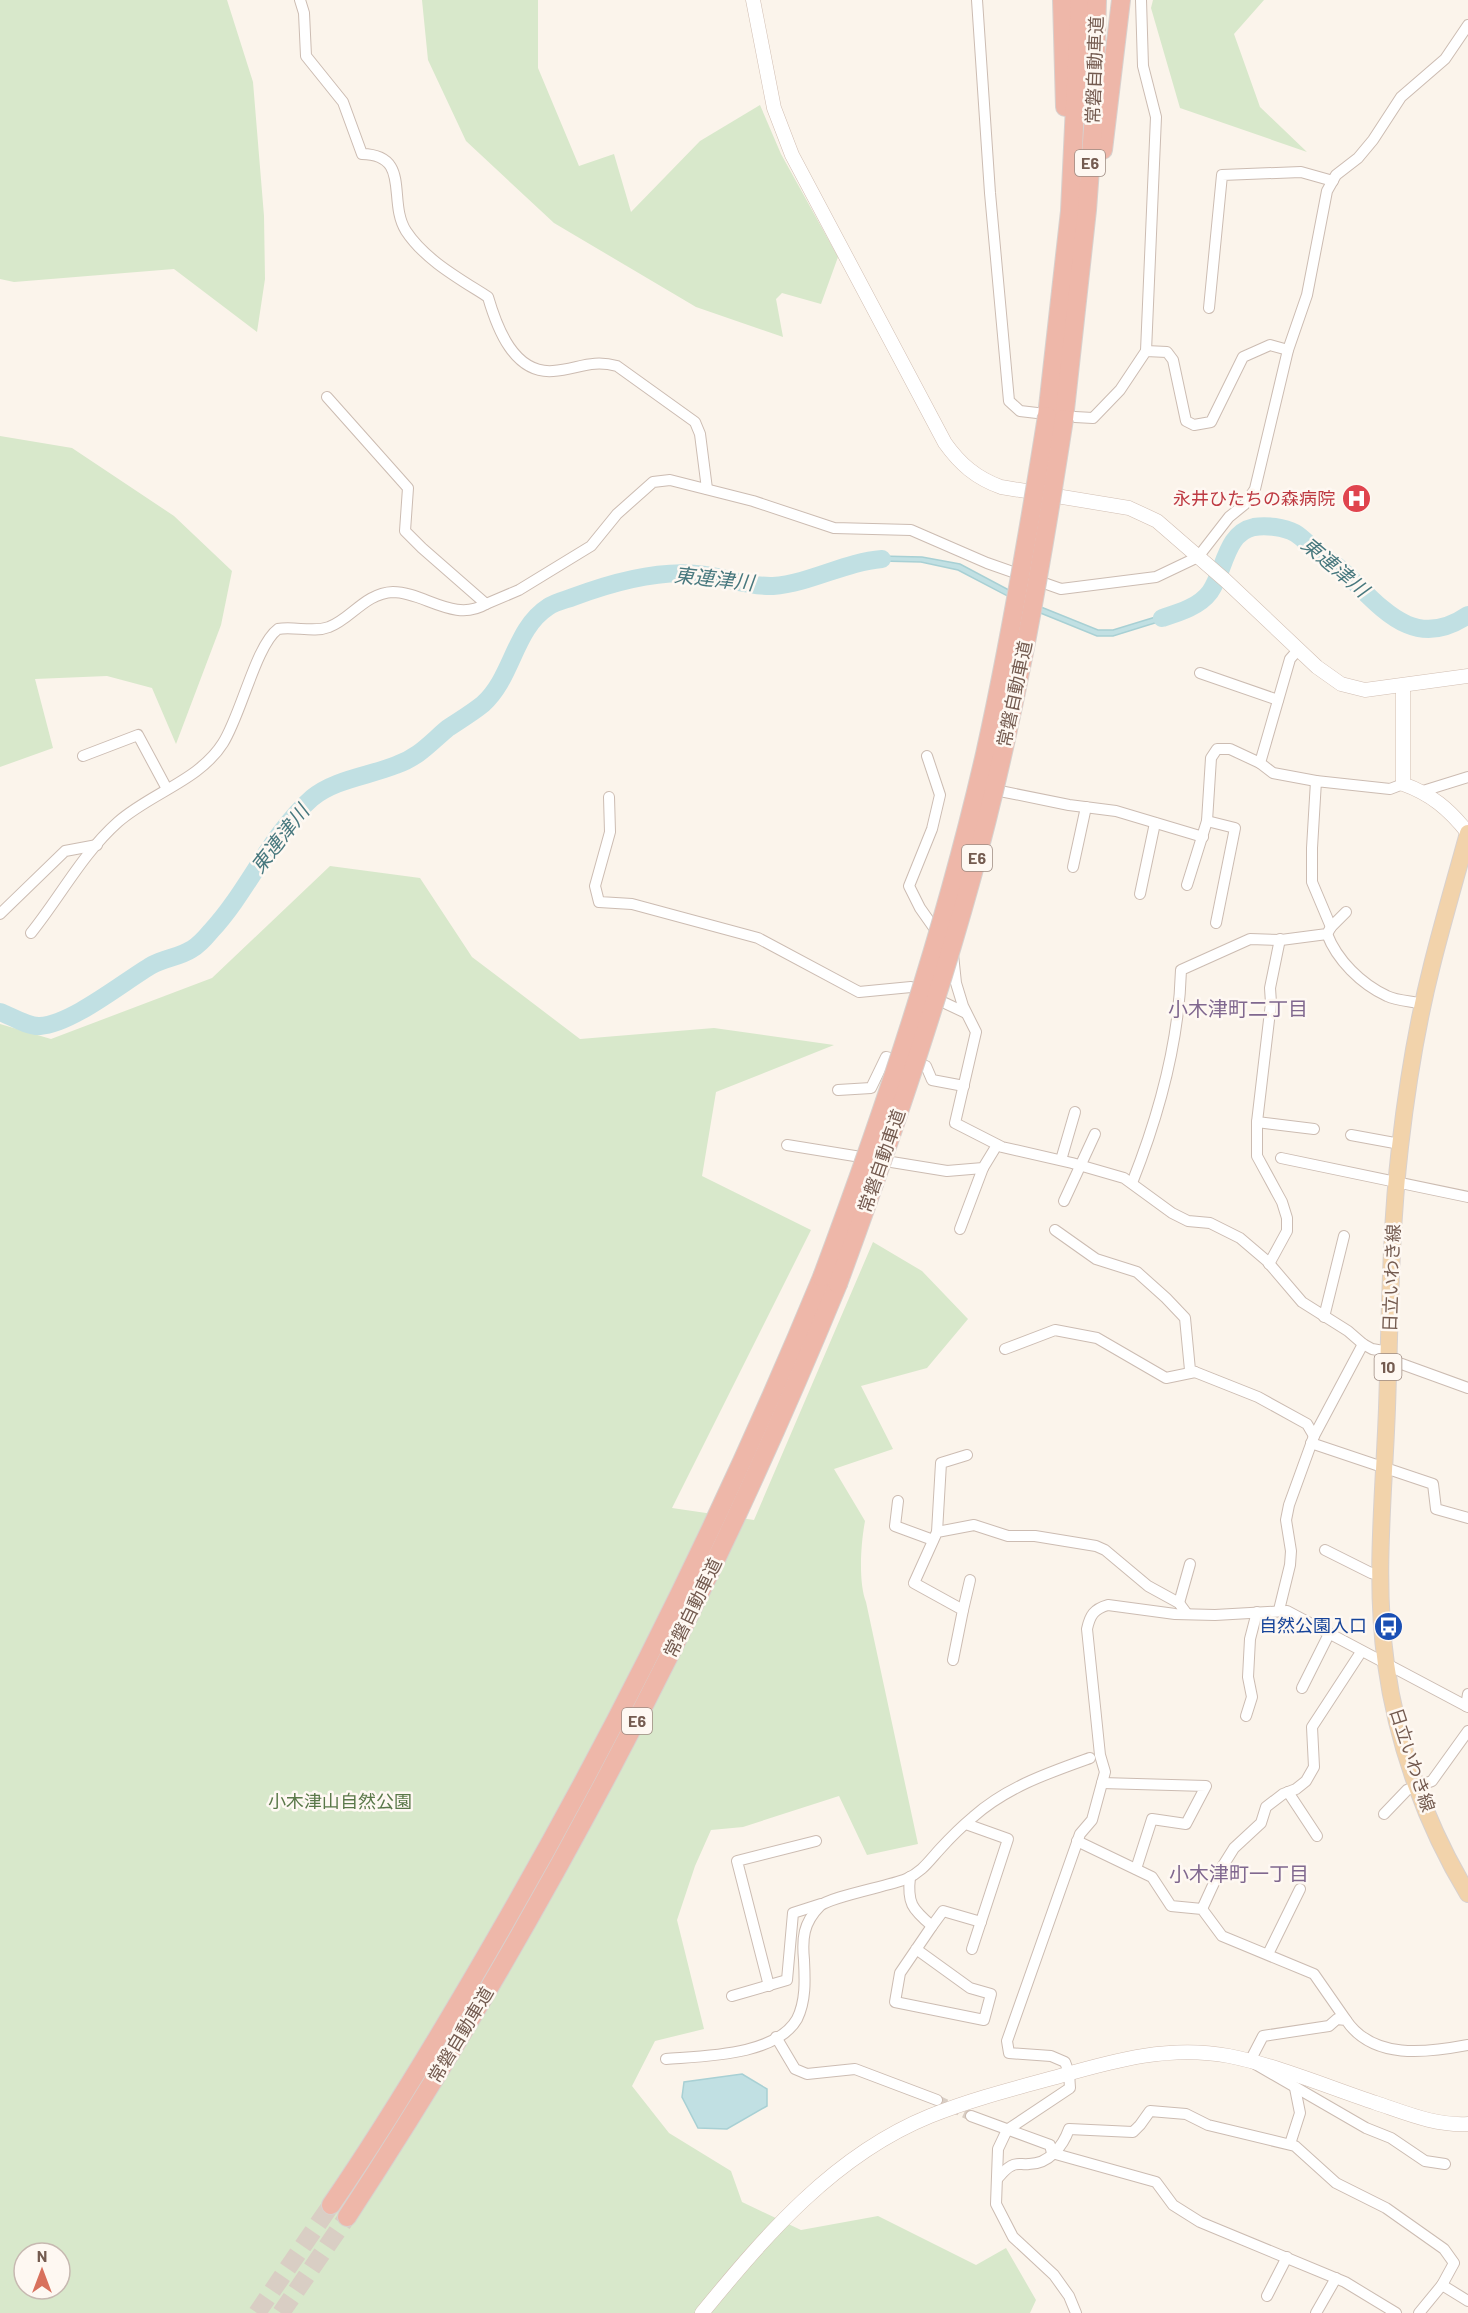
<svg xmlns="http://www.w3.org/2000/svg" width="1468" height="2313" font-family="Barlow,'Noto Sans JP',sans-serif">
<rect width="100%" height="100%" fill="#fbf4eb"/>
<!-- green -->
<g fill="#d8e8cb" fill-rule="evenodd">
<polygon points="0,0 227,0 253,82 264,216 265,279 257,332 174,269 14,282 0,279"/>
<polygon points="422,0 538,0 538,68 579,166 614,154 631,212 700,141 760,105 781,154 838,257 821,304 782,293 776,299 783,337 696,307 554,223 466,141 428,60"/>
<polygon points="1153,0 1264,0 1234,34 1260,107 1307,152 1180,108 1151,8"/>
<polygon points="0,436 72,448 174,516 232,571 221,625 176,744 152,688 107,676 35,679 53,748 0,767"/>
<path d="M 330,866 L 420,878 L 472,957 L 580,1039 L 714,1028 L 834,1045 L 716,1092 L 702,1176 L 811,1230 L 672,1508 L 754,1520 L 873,1242 L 922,1271 L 968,1319 L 927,1368 L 861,1386 L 893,1449 L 834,1469 L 865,1521 C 861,1543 858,1581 866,1602 L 918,1844 L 867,1855 L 839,1796 L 743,1827 L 711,1830 L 695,1866 L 677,1920 L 704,2029 L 655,2041 L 632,2086 L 669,2133 L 731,2171 L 742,2202 L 801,2230 L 878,2216 L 976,2265 L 1006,2248 L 1036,2300 L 1030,2313 L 0,2313 L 0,1024 L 51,1039 L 212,978 ZM 24,2253 L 60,2253 L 60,2289 L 24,2289 Z"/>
</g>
<!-- water -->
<g fill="#c1e0e3" stroke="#a8d0d4" stroke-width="1.5">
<polygon points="880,556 922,557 960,564 1041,607 1098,630 1113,630 1185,608 1187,613 1113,636 1097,636 1038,612 958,570 921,562 881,561 858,565 857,560"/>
<polygon points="742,2074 767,2089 767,2106 727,2129 698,2128 682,2097 684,2082"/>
</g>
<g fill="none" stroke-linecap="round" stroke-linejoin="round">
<!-- river -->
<g stroke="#c1e0e3" stroke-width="18">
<path d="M 1162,618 C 1178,613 1199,607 1210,592 C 1225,571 1225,533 1254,527 C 1266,525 1284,527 1295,533 C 1302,537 1309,545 1316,551 C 1325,558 1336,564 1345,573 C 1382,608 1414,652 1468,615"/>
<path d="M 0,1012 C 11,1016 28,1027 40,1026 C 72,1024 123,982 152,965 C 165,958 180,957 192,949 C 199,945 206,937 211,931 C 249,890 269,836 312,798 C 335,779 369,776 396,765 C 419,757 430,743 448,728 C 460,720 472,713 483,704 C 513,677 514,629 548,607 C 555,602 565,600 573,597 C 613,582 662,568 705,575 C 727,578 750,587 773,586 C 811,583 845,562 882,559"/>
</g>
<!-- street-tunnel -->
<polyline stroke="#d9cec4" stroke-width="10" stroke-dasharray="10 5" stroke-linecap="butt" points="937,2100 971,2116"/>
<!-- highway-tunnel -->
<g stroke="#d9cec4" stroke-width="18" stroke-dasharray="18 9" stroke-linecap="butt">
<polyline points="257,2313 331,2205"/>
<polyline points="281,2313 347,2217"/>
</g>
<defs>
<g id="street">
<path d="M 300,0 L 304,13 L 306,56 L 343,102 L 362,154 C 412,155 387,201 406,231 C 425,260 460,279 488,297 C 497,328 514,374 553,371 C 578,369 591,359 617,366 L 695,422 L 700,434 L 707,489"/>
<polyline points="977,0 990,193 1009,401 1020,411 1037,413"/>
<polyline points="1141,0 1143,66 1156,117 1146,351"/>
<polyline points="1209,308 1222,175 1301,172 1333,181"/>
<polyline points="327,397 408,488 405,531 422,548 486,604 519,590 591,546 617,514 653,482 670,480 753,501 834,528 911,530 987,563 1061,589 1156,577 1198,557 1229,517 1245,504 1255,489 1288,350 1307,295 1327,191 1336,175 1358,158 1373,140 1401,97 1445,59 1468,25"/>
<polyline points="1075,417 1093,418 1120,390 1146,351 1167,352 1173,360 1186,421 1194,425 1211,422 1243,357 1270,345 1288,350"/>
<polyline points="1298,650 1290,659 1260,763 1273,773 1316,781"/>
<polyline points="1200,673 1278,700"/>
<polyline points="83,756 138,735 167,789"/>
<polyline points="927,756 940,795 932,829 909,886 920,908 939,935"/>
<polyline points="1000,791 1069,805 1116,811 1203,837"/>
<polyline points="1423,791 1468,777"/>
<polyline points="609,797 610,832 595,886 599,902 632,904 758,938 859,992 911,987 966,1013"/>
<polyline points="1207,821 1235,828 1216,923"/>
<polyline points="1073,867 1086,807"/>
<polyline points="1187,885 1207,821 1211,758 1217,749 1230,749 1260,763"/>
<polyline points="1140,894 1155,823"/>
<polyline points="0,914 65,851 97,845"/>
<polyline points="1331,927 1312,882 1312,848 1316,781 1390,789 1403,784"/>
<path d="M 31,933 C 60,897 83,853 118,822 C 151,793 200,780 223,743 C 241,715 256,645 278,629 C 294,626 314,633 329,627 C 350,620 365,593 393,592 C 424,592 454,623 486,604"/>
<path d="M 1327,934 C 1337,960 1361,984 1387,996 C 1397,1001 1412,1001 1424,1004"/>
<polyline points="953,954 956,983 963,1006 976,1032 955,1123 1002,1147 1072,1163 1124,1178 1172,1213 1188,1221 1210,1223 1240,1238 1267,1261 1302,1302 1348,1331 1363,1344 1372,1349 1389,1352"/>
<polyline points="838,1090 871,1088 886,1057 926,1066 932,1080 964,1086"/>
<polyline points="1257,1122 1314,1129"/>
<polyline points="1351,1135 1400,1144"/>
<polyline points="787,1145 947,1171 983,1168 997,1145"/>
<polyline points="1281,1158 1468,1197"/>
<polyline points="1061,1160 1075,1112"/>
<path d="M 1132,1183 C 1159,1115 1179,1043 1181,970 L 1250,939 L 1281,940 L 1327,934 L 1331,927 L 1346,912"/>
<polyline points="1064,1201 1095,1134"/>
<polyline points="960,1229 983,1168"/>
<polyline points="1055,1230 1096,1259 1137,1272 1166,1298 1185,1318 1190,1370 1258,1397 1307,1424 1314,1436"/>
<polyline points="1269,1264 1287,1231 1287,1218 1282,1202 1257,1156 1257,1122 1271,1003 1270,988 1280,939"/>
<polyline points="1324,1317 1344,1236"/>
<polyline points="1005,1349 1055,1330 1097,1338 1166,1378 1195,1372"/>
<polyline points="1388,1359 1468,1388"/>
<polyline points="1311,1443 1433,1484 1436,1509 1468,1518"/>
<polyline points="898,1501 895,1526 933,1540"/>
<polyline points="937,1532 941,1463 967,1455"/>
<polyline points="1325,1550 1371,1573 1381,1575"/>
<polyline points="1179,1603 1190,1564"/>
<polyline points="963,1610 970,1580"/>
<polyline points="1279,1610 1290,1565 1291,1551 1286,1520 1289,1505 1314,1436 1363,1344"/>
<polyline points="953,1660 963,1610 914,1583 937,1532 974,1525 1008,1536 1035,1536 1096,1546 1105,1550 1148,1586 1179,1603 1187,1614"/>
<polyline points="1302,1688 1329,1634"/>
<polyline points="1466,1706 1468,1694"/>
<polyline points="1246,1716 1252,1697 1248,1677 1250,1639 1257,1612"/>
<polyline points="1102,1783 1206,1786 1186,1824 1152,1819 1136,1869"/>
<polyline points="1288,1792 1317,1836"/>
<polyline points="1384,1814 1407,1790 1432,1781 1468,1731"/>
<polyline points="966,1824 1008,1839 972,1949"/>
<polyline points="1077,1841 1152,1877 1171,1906 1202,1909 1222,1936 1314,1974 1346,2020"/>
<path d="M 910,1877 C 907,1903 912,1909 932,1926 L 943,1911 L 981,1922"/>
<polyline points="1202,1909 1219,1872 1234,1848 1261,1823 1266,1807 1283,1794 1296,1789 1306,1781 1314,1767 1312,1727 1361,1652"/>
<polyline points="916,1949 970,1988 991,1994 984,2020 895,2002 900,1973 932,1926"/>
<polyline points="1268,1954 1300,1889"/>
<polyline points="769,1986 737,1861 816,1841"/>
<polyline points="732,1996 787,1980 793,1913 821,1904"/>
<polyline points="776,2037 795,2069 807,2074 855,2069 937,2100"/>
<path d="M 666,2059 C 702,2056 776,2056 797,2019 C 806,2001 805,1980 804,1960 C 802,1939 803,1923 820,1906 C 829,1897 889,1886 906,1879 C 922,1872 929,1861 940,1849 C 950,1838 961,1827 973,1817 C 1007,1787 1048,1773 1090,1758"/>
<polyline points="971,2116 1050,2145 1052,2153 1156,2182 1173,2205 1200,2222 1345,2282 1396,2313"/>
<polyline points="1290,2144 1300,2113 1295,2088"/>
<path d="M 1445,2164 L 1425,2161 L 1391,2138 L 1366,2128 L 1250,2061 L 1263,2036 L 1329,2026 L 1337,2019 L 1346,2020 C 1373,2060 1426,2053 1468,2045"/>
<path d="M 997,2179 C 1001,2175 1005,2169 1011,2166 C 1017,2162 1022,2165 1029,2164 C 1049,2164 1063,2146 1069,2129 L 1133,2132 L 1140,2125 L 1150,2111 L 1186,2114 L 1208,2125 L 1295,2146 L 1336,2183 L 1386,2208 L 1444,2249 L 1454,2263 L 1442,2285"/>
<polyline points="1267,2296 1287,2257"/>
<path d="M 1076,2313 L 1069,2296 L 1054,2275 L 1013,2237 L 996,2204 L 998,2149 L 1007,2130 L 1070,2088 L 1069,2073 L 1065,2062 L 1051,2056 L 1009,2053 L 1007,2041 L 1080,1834 L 1092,1820 L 1105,1772 L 1100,1755 L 1087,1629 C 1090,1615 1094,1609 1108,1605 L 1175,1614 L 1215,1615 L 1287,1611 L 1468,1707"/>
<polyline points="1316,2313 1336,2278"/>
<polyline points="1419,2313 1442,2285 1468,2301"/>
</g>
<g id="secondary">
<path d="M 753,0 L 774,108 L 792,155 L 945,443 C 960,464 976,478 1001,487 L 1129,508 L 1157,521 L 1225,580 L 1317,667 L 1341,684 L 1365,690 L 1468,676"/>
<path d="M 1403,686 L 1403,784 C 1431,794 1449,809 1468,833"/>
<path d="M 702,2313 C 766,2235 834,2155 930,2116 C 972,2099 1016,2088 1060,2076 C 1116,2060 1170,2045 1229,2056 C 1279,2066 1328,2087 1376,2103 C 1406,2113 1436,2126 1468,2124"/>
</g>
<path id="primary" d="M 1468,833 C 1456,877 1443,921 1432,965 C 1417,1024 1407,1086 1400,1147 C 1390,1234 1390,1321 1387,1408 C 1384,1493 1374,1580 1386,1664 C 1397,1744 1426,1825 1468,1894"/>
<g id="highway">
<polyline points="1062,0 1065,107"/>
<polyline points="1103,150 1121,0"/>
<polyline points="1047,416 1070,211 1080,0"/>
<polyline points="1064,419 1087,210 1094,115 1097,0"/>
<path d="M 331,2205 C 390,2119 443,2030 495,1940 C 619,1726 728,1505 822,1277"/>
<path d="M 347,2217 C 540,1922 704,1610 838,1284"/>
</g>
</defs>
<!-- street casing -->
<use href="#street" stroke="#ccbcb2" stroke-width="12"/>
<!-- secondary casing -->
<use href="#secondary" stroke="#d1beb2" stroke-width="15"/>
<!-- primary casing -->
<use href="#primary" stroke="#d8d1ce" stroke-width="18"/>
<!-- highway casing -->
<use href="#highway" stroke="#d8d1ce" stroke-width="20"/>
<!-- street -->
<use href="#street" stroke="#fff" stroke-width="10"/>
<!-- secondary -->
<use href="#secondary" stroke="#fff" stroke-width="14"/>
<!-- primary -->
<use href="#primary" stroke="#f2d3ab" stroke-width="16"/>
<!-- highway -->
<use href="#highway" stroke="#eeb7a9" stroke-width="18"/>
<defs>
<g id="highway-bridge">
<path d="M 822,1277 C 886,1106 944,932 985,754 C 1010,642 1029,529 1047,416"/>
<path d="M 838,1284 C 887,1151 933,1017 971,880 C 1013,729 1040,574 1064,419"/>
</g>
</defs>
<!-- highway-bridge casing -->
<use href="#highway-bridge" stroke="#d8d1ce" stroke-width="20" stroke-linecap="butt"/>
<!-- highway-bridge -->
<use href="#highway-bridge" stroke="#eeb7a9" stroke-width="18"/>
</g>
<!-- icons -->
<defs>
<symbol id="hospital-disc" viewBox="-11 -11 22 22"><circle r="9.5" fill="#e0444e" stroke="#fef8f2"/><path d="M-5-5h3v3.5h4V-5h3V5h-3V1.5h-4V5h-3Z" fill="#fff"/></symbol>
<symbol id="bus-disc" viewBox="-11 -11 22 22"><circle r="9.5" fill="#1a4fb4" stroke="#fef8f2"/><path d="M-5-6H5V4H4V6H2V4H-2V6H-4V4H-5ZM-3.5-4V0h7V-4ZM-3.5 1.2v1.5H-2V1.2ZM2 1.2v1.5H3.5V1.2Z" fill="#fff"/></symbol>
</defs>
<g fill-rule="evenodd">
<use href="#hospital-disc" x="1340" y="482" width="33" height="33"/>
<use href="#bus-disc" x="1372" y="1610" width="33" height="33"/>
</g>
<g text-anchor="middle" stroke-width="5" stroke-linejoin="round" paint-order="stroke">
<!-- shield labels -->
<g fill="#fef8f2" stroke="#9d8a81" stroke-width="1.5">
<rect x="1075" y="150" width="30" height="26" rx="4.5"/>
<rect x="962" y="845" width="30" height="26" rx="4.5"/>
<rect x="1374.5" y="1354" width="27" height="26" rx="4.5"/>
<rect x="622" y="1708" width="30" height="26" rx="4.5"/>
</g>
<g font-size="16" font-weight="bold" fill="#745b50">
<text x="1090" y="169">E6</text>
<text x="977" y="864">E6</text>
<text x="1388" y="1373">10</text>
<text x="637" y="1727">E6</text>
</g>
<!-- street labels -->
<g font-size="18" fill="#745b50" stroke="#fef8f2">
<text transform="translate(1095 70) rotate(-88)" y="6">常磐自動車道</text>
<text transform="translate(1015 694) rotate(-78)" y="6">常磐自動車道</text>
<text transform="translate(882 1161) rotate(-71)" y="6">常磐自動車道</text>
<text transform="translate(1392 1278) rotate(-88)" y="6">日立いわき線</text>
<text transform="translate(693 1608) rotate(-64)" y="6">常磐自動車道</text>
<text transform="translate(1412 1760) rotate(72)" y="6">日立いわき線</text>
<text transform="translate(461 2035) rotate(-59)" y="6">常磐自動車道</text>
</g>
<!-- health labels -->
<g font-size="18" fill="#be3a42" stroke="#fef8f2" text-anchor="end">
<text x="1335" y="505">永井ひたちの森病院</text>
</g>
<!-- transit labels -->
<g font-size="18" fill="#164399" stroke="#fef8f2" text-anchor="end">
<text x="1367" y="1632">自然公園入口</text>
</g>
<!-- park labels -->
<g font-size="18" fill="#5a7849" stroke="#fef8f2">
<text x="340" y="1808">小木津山自然公園</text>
</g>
<!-- water labels -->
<g font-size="20" font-style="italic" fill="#48787e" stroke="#fef8f2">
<text transform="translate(1335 567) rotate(40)" y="7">東連津川</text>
<text transform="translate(714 579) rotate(6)" y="7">東連津川</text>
<text transform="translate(280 839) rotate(-52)" y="7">東連津川</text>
</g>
<!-- neighbourhood labels -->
<g font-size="20" fill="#80688f" stroke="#fef8f2">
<text x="1238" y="1016">小木津町二丁目</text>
<text x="1239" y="1881">小木津町一丁目</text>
</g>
</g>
<!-- north arrow -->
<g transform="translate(42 2271)"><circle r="28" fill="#fef8f2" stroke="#c7b9b1" stroke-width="1.5"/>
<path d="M0-4.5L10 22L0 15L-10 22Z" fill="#d8715d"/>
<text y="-9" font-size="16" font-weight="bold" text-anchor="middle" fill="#745b50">N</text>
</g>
</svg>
